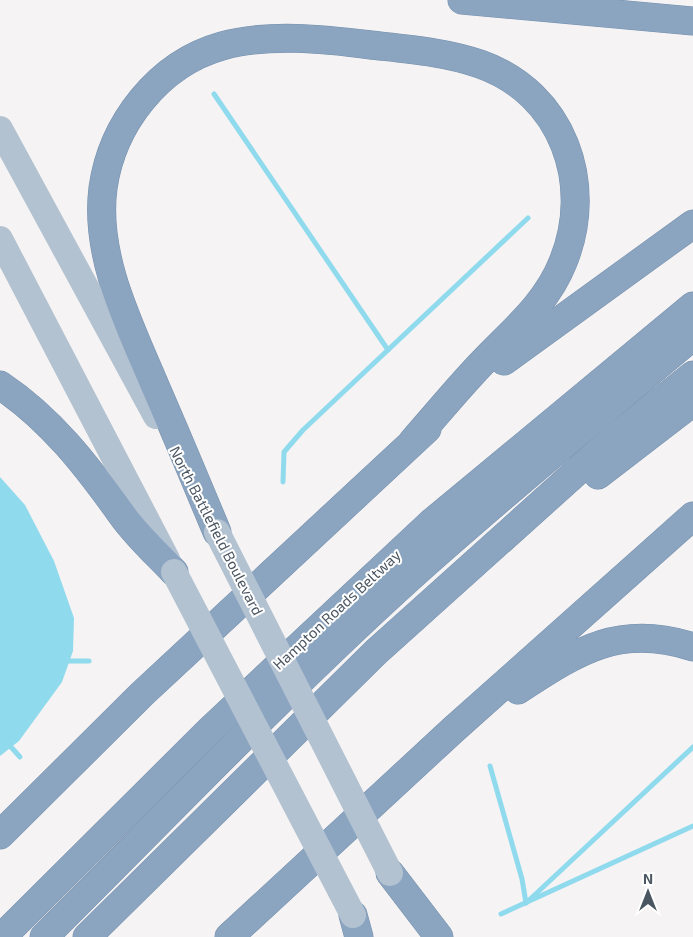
<svg xmlns="http://www.w3.org/2000/svg" width="693" height="937" font-family="'Exo 2',sans-serif">
<rect width="100%" height="100%" fill="#f5f3f3"/>
<!-- water -->
<polygon fill="#90daee" points="0,477 25,505 54,561 74,618 73,651 62,682 19,741 0,756"/>
<g fill="none" stroke-linecap="round" stroke-linejoin="round">
<!-- stream -->
<g stroke="#90daee" stroke-width="5">
<polyline points="214,94 388,350"/>
<polyline points="283,482 284,452 303,430 528,218"/>
<polyline points="69,661 89,661"/>
<polyline points="11,747 20,757"/>
<polyline points="490,766 522,879 526,903"/>
<polyline points="526,903 693,747"/>
<polyline points="501,914 693,826"/>
</g>
<defs>
<g id="highway">
<polyline points="462,0 693,21"/>
<polyline points="504,361 693,224"/>
<path d="M 0,385 C 51,419 87,466 122,515 C 137,536 157,554 174,572"/>
<polyline points="598,475 693,402"/>
<path d="M 217,532 C 197,484 177,436 156,388 C 130,326 94,257 103,188 C 112,124 158,64 222,46 C 268,33 324,39 371,45 C 407,49 445,52 480,64 C 563,93 595,184 563,262 C 546,305 512,331 482,363 C 458,388 436,415 413,441"/>
<path d="M 518,690 C 578,651 619,623 693,647"/>
<polyline points="0,835 142,694 427,429"/>
<polyline points="390,873 439,937"/>
<polyline points="353,915 359,937"/>
<polyline points="2,937 211,729 431,523 693,306"/>
<path d="M 44,937 C 170,812 293,682 425,564 C 513,486 603,411 693,336"/>
<polyline points="87,937 376,652 612,440 693,375"/>
<polyline points="229,937 454,729 693,516"/>
</g>
</defs>
<!-- highway casing -->
<use href="#highway" stroke="#7690ad" stroke-width="29"/>
<!-- primary -->
<g stroke="#b3c2d1" stroke-width="26">
<polyline points="0,129 156,416"/>
<polyline points="0,239 167,559"/>
</g>
<!-- highway -->
<use href="#highway" stroke="#8ba5c1" stroke-width="28"/>
<!-- primary-bridge -->
<g stroke="#b3c2d1" stroke-width="26">
<polyline points="217,532 390,873"/>
<polyline points="174,572 353,915"/>
</g>
</g>
<g text-anchor="middle" stroke-width="4" stroke-linejoin="round" paint-order="stroke">
<!-- street labels -->
<g font-size="15" fill="#4a5661" stroke="#fff">
<text transform="translate(216 531) rotate(63)" y="5">North Battlefield Boulevard</text>
<text transform="translate(337 610) rotate(-43)" y="5">Hampton Roads Beltway</text>
</g>
</g>
<!-- north arrow -->
<g transform="translate(648 892)" stroke="#ffffff" stroke-width="4" paint-order="stroke">
<path d="M0-4L9 19L0 12L-9 19Z" fill="#4a5661"/>
<text y="-8" font-size="14" font-weight="bold" text-anchor="middle" fill="#4a5661">N</text>
</g>
</svg>
